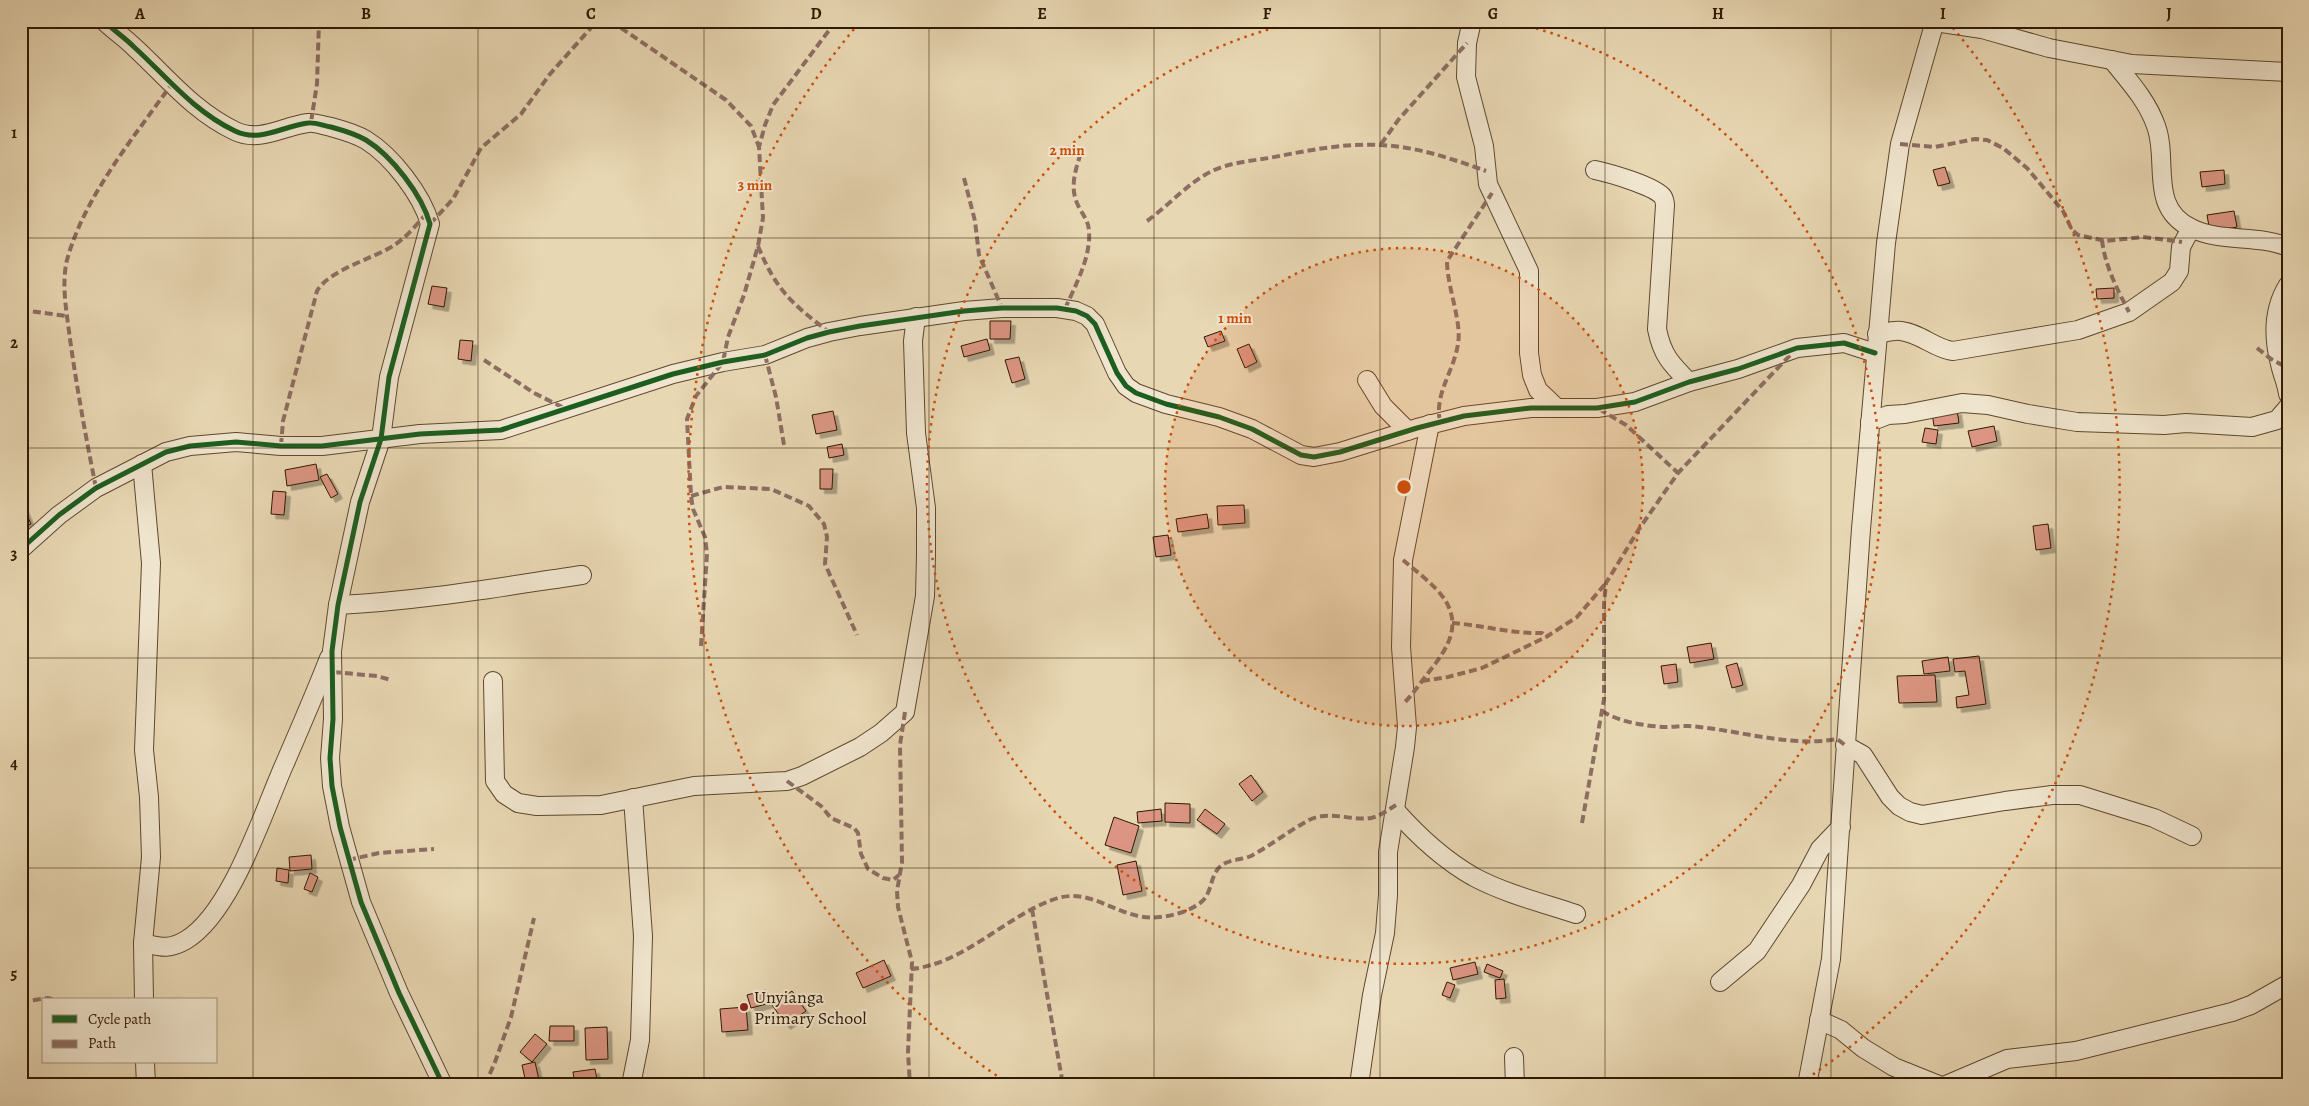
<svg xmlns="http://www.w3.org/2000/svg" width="2309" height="1106" font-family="Alegreya,serif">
<defs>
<filter id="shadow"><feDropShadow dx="4.5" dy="4.5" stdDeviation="0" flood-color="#0004"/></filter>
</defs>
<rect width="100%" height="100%" fill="#e8d7b3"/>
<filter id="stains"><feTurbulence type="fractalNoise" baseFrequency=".004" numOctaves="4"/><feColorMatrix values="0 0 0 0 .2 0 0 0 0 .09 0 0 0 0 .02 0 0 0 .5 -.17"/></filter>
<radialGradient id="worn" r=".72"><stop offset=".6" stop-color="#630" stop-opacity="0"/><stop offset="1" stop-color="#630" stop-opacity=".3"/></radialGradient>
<!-- building -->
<g fill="#db9582" stroke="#301900" filter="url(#shadow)">
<polygon points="1945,167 1950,183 1938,186 1933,170"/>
<polygon points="2224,170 2225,184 2202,187 2200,172"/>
<polygon points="2234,211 2237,227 2210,232 2207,215"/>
<polygon points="432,286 447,288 444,307 428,304"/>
<polygon points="2114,288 2114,298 2097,299 2096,289"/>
<polygon points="990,321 1011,321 1010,339 990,339"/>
<polygon points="1221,331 1225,341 1208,347 1204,337"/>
<polygon points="987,339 990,350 964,357 961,346"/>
<polygon points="460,340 473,341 471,361 458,359"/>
<polygon points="1249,344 1257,362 1245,368 1237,349"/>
<polygon points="1019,357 1025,379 1012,383 1005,360"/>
<polygon points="1957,410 1959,423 1934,426 1932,413"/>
<polygon points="833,411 837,430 816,434 812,415"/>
<polygon points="1994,426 1997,441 1972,447 1968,431"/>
<polygon points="1925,428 1938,430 1936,444 1922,442"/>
<polygon points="842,444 844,455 829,458 827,447"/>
<polygon points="316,464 319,480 287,486 285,470"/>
<polygon points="820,469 833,469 832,489 820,489"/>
<polygon points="327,474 338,494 331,498 320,477"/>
<polygon points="273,491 286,492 284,515 271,514"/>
<polygon points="22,503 31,524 21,528 21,504"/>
<polygon points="1244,505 1245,523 1218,525 1217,506"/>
<polygon points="1207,514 1209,528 1178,532 1176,519"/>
<polygon points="2048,524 2051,548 2036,550 2033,526"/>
<polygon points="1168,535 1171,555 1156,557 1153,537"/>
<polygon points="1711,643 1714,659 1690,663 1687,647"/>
<polygon points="1979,656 1986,704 1957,708 1956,697 1969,695 1965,671 1955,672 1953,659"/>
<polygon points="1948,657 1950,671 1924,674 1922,661"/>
<polygon points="1737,663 1743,685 1732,688 1726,666"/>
<polygon points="1676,664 1678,682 1664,684 1661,666"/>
<polygon points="1935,675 1937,702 1899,703 1897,676"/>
<polygon points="1251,775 1263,792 1252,801 1239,784"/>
<polygon points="1165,803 1190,804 1190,823 1165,822"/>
<polygon points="1161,809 1162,821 1138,823 1137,812"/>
<polygon points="1205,809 1225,824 1217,834 1197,820"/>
<polygon points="1114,817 1139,826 1131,853 1105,845"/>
<polygon points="311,855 312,869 290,871 289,857"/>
<polygon points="1136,861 1142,891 1123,895 1117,865"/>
<polygon points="277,868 289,870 288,883 276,881"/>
<polygon points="310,873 318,877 312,892 304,889"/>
<polygon points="884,960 891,976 863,988 856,973"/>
<polygon points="1475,962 1478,974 1453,980 1450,968"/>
<polygon points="1487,964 1503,971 1500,978 1484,972"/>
<polygon points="1504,979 1506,998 1496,999 1495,980"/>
<polygon points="1447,982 1455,985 1450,998 1442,995"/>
<polygon points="766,990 770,1003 751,1008 747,995"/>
<polygon points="792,991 806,1011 786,1025 772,1005"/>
<polygon points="746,1007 748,1030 722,1032 720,1009"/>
<polygon points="550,1026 574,1026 574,1041 549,1041"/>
<polygon points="607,1027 608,1059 586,1060 585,1028"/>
<polygon points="535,1034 547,1044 532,1062 520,1052"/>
<polygon points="535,1062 539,1080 526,1083 522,1065"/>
<polygon points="595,1069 598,1085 575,1085 573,1072"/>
</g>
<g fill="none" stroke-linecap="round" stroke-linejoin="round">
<defs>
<g id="minor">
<path d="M 104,21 C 113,30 124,37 133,46 C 166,76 193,111 235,131 C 260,143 283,126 308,123 C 315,122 324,126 331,127 C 342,130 356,134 366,140 C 392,156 422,195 430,224 L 389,377 L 381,439 L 360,502 L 338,605 L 332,651 L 333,719 L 330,758 L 332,786 L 340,827 L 361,902 L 399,993 L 443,1085"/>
<polyline points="1472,21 1467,43 1466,77 1484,146 1488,184 1529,271 1529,353 1532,375 1538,390 1557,408"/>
<polyline points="1935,22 1982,29 2049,48 2132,64 2288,72"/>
<path d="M 2112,60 C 2128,80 2147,100 2156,126 C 2169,161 2148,207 2191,228 C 2221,243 2257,234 2288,247"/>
<path d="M 1595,170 C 1609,173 1655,186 1663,197 C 1664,198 1665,204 1665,205 L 1657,329 C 1662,355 1671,364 1689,382"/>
<path d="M 2288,285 C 2273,309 2273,337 2280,364 C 2282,374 2287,384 2288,394"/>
<path d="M 1877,334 C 1884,333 1893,330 1901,331 C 1920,333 1935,349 1953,351 L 2078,330 L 2129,312 L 2172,282 L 2179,271 L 2181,247 L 2191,228"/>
<polyline points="1367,380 1383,406 1408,431"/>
<polyline points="1870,422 1888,415 1905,414 1962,403 1988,405 2028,414 2077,422 2164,425 2186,423 2252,427 2277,420 2288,407"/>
<polyline points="142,464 151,563 144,750 149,797 151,857 143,943 144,1000"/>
<polyline points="21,549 59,515 96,488 166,452 190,446 236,442 281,446 322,446 420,434 501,430 673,374 723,362 765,355 807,338 829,332 860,326 964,311 1002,308 1057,308 1076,311 1087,316 1095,324 1117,373 1126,386 1136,393 1166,404 1219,417 1252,429 1301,455 1314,457 1340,452 1417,428 1464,416 1531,408 1597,408 1635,402 1689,382 1738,369 1797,348 1844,343 1875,353"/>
<path d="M 338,605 C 420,601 500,587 582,575"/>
<polyline points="493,681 495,781 504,794 518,803 537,806 601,805 694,786 787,781 802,776 860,747 881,733 905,712 925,596 926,555 926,508 916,433 913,341 916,317"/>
<polyline points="1845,745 1863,755 1890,797 1899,806 1910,812 1922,815 2005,801 2052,795 2080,795 2154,818 2192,836"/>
<path d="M 1395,810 C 1418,836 1444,860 1474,877 C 1506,894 1543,903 1576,914"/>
<path d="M 143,943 C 161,947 169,950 186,940 C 232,912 263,812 285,763 C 300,728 315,694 329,658"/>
<polyline points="1720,982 1757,951 1801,885 1820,849 1841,827"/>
<polyline points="1819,1020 1841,1030 1863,1048 1894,1067 1939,1085"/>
<polyline points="1514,1057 1515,1085"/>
<polyline points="145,1062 146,1085"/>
<polyline points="631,1085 640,1040 643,936 633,798"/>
<polyline points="1359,1085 1372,995 1385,933 1388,895 1388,852 1405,747 1407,727 1401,647 1403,560 1430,424"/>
<polyline points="1807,1085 1831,959 1861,529 1886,243 1900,144 1935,21"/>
<polyline points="1946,1085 2007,1059 2076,1051 2232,1012 2251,1005 2288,984"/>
</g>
</defs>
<!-- minor casing -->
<use href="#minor" stroke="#5e482d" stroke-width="20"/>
<!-- minor -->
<use href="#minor" stroke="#f0e5ce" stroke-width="18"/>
<!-- quiet -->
<g stroke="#8d6e63" stroke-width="4" stroke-dasharray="8 4" stroke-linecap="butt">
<polyline points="611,21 726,100 751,126 759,147"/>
<polyline points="311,122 317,84 319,21"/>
<polyline points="1381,144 1399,119 1467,43"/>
<polyline points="1900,144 1935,147 1975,139 1987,140 2003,148 2027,168 2063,211 2072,230 2078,235 2106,241 2143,237 2182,242"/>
<polyline points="964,178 975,221 979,255 1002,308"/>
<path d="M 1147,221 C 1168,206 1187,184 1210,172 C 1227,163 1250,161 1269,158 C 1306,151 1342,143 1379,145 C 1415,146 1453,159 1486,171"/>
<polyline points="430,224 453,199 481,148 521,114 550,74 597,21"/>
<path d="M 2102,240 C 2105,266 2117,289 2129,312"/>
<path d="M 758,246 C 776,290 792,304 829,332"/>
<path d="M 1065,309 C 1075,286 1091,257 1089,232 C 1089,220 1081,213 1077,203 C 1069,185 1077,165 1083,147"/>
<polyline points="21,310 67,316"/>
<polyline points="2257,348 2271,359 2288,368"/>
<polyline points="765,355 776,397 784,445"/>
<polyline points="484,360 534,393 566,409"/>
<polyline points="1599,409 1626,425 1678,473"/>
<path d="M 1440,422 C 1434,394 1454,371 1458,344 C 1462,321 1447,287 1447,261 L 1492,193"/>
<path d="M 281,446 L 283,421 L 317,291 C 329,270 372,259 393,246 C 406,238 417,224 427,213"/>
<path d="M 96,488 C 86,438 77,389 70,339 C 67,314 61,285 67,260 C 84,197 134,137 171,85"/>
<polyline points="691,496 723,487 771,489 809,506 824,524 827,537 825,564 857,635"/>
<path d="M 1403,560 C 1417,572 1435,585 1445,600 C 1465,632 1440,657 1422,681 C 1416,689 1411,696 1405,702"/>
<path d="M 1452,623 C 1482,625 1512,634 1542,633 L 1546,637"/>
<polyline points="701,646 707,554 705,537 693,509 691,496 687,419 696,396 723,362 728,337 744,295 758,246 763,218 759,147 765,125 773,105 836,21"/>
<polyline points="333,672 377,676 391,680"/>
<polyline points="1422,681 1448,677 1482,668 1546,637 1577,617 1606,583"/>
<path d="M 1602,711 C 1619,722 1645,726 1665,727 C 1673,727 1681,726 1688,726 C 1736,729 1790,748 1837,739 L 1845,745"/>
<polyline points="905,712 900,745 902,862 897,891 898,907 912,962 908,1052 910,1085"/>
<polyline points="787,781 821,806 831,818 854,828 858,833 861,854 868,869 883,878 893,880 899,875"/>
<polyline points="1582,823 1604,699 1604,604 1606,583 1639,529 1678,473 1793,352"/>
<polyline points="348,860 379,853 434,849"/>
<polyline points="1032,909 1063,1085"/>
<path d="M 911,969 C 963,964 1004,918 1052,900 C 1093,884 1118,922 1160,917 C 1174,916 1201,908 1207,895 C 1212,886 1212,872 1222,865 C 1230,859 1242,860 1251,856 C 1271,845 1289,831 1309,820 C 1330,810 1350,821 1371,818 C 1380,816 1388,810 1396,805"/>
<polyline points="21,1002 48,998 56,1000"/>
<polyline points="485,1085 495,1062 511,1017 534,918"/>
</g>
<defs>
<g id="cycleway">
<path d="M 104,21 C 113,30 124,37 133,46 C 166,76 193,111 235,131 C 260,143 283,126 308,123 C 315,122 324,126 331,127 C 342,130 356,134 366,140 C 392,156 422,195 430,224 L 389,377 L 381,439 L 360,502 L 338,605 L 332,651 L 333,719 L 330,758 L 332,786 L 340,827 L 361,902 L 399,993 L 443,1085"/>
<polyline points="21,549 59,515 96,488 166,452 190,446 236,442 281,446 322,446 420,434 501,430 673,374 723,362 765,355 807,338 829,332 860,326 964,311 1002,308 1057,308 1076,311 1087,316 1095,324 1117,373 1126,386 1136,393 1166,404 1219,417 1252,429 1301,455 1314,457 1340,452 1417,428 1464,416 1531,408 1597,408 1635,402 1689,382 1738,369 1797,348 1844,343 1875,353"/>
</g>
</defs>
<!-- cycleway casing -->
<use href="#cycleway" stroke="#f0e5ce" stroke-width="8"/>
<!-- cycleway -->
<use href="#cycleway" stroke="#1b5e20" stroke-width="5"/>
</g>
<!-- grid -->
<path fill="none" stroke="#301900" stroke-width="1" stroke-opacity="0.55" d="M 253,21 L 253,1085M 478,21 L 478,1085M 704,21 L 704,1085M 929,21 L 929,1085M 1154,21 L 1154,1085M 1380,21 L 1380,1085M 1605,21 L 1605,1085M 1831,21 L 1831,1085M 2056,21 L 2056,1085M 21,238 L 2288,238M 21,448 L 2288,448M 21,658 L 2288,658M 21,868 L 2288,868"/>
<!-- distance rings -->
<circle cx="1404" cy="487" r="239" fill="#cc4f0a" fill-opacity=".12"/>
<g fill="none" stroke="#cc4f0a" stroke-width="2.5" stroke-dasharray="2.5 5">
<circle cx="1404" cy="487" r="239"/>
<path d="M1507 21A477 477 0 1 1 1301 21"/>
<path d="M1009 1084A716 716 0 0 1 860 22M1948 22A716 716 0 0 1 1799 1084"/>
</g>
<!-- markers -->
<circle fill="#8f2418" stroke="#f0e5ce" stroke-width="2" cx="744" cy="1007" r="5"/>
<g text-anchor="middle" stroke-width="4" stroke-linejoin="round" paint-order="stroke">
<!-- poi labels -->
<g font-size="18" fill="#301900" stroke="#f0e5ce" text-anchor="start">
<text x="754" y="1003">Unyianga<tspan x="754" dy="21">Primary School</tspan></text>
</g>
</g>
<circle cx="1404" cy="487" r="8" fill="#cc4f0a" stroke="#f0e5ce" stroke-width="2.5"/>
<g font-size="15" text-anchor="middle" font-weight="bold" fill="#cc4f0a" stroke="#f0e5ce" stroke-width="4" stroke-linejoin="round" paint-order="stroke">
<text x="1067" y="155">2 min</text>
<text x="755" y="190">3 min</text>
<text x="1235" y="323">1 min</text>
</g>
<!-- margin -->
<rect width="2309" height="1106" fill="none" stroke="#e8d7b3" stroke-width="55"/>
<!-- legend -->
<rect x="42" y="998" width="175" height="65" fill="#f0e5ce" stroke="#a3937c"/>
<rect x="52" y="1015" width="25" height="8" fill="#1b5e20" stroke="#a3937c"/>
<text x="88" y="1024" font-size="15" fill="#301900">Cycle path</text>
<rect x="52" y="1040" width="25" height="8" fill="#8d6e63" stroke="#a3937c"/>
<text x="88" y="1048" font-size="15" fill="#301900">Path</text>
<rect x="28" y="28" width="2254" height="1050" fill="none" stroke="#301900" stroke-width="2"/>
<g font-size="16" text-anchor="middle" font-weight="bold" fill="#301900">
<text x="140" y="19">A</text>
<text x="366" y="19">B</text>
<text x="591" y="19">C</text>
<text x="816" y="19">D</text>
<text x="1042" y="19">E</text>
<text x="1267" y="19">F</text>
<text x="1493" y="19">G</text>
<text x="1718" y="19">H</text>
<text x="1943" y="19">I</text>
<text x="2169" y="19">J</text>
<text x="14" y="138">1</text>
<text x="14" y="348">2</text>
<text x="14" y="559">3</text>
<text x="14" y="769">4</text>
<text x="14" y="979">5</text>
</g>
<rect width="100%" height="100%" filter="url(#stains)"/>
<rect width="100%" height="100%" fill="url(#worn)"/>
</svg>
